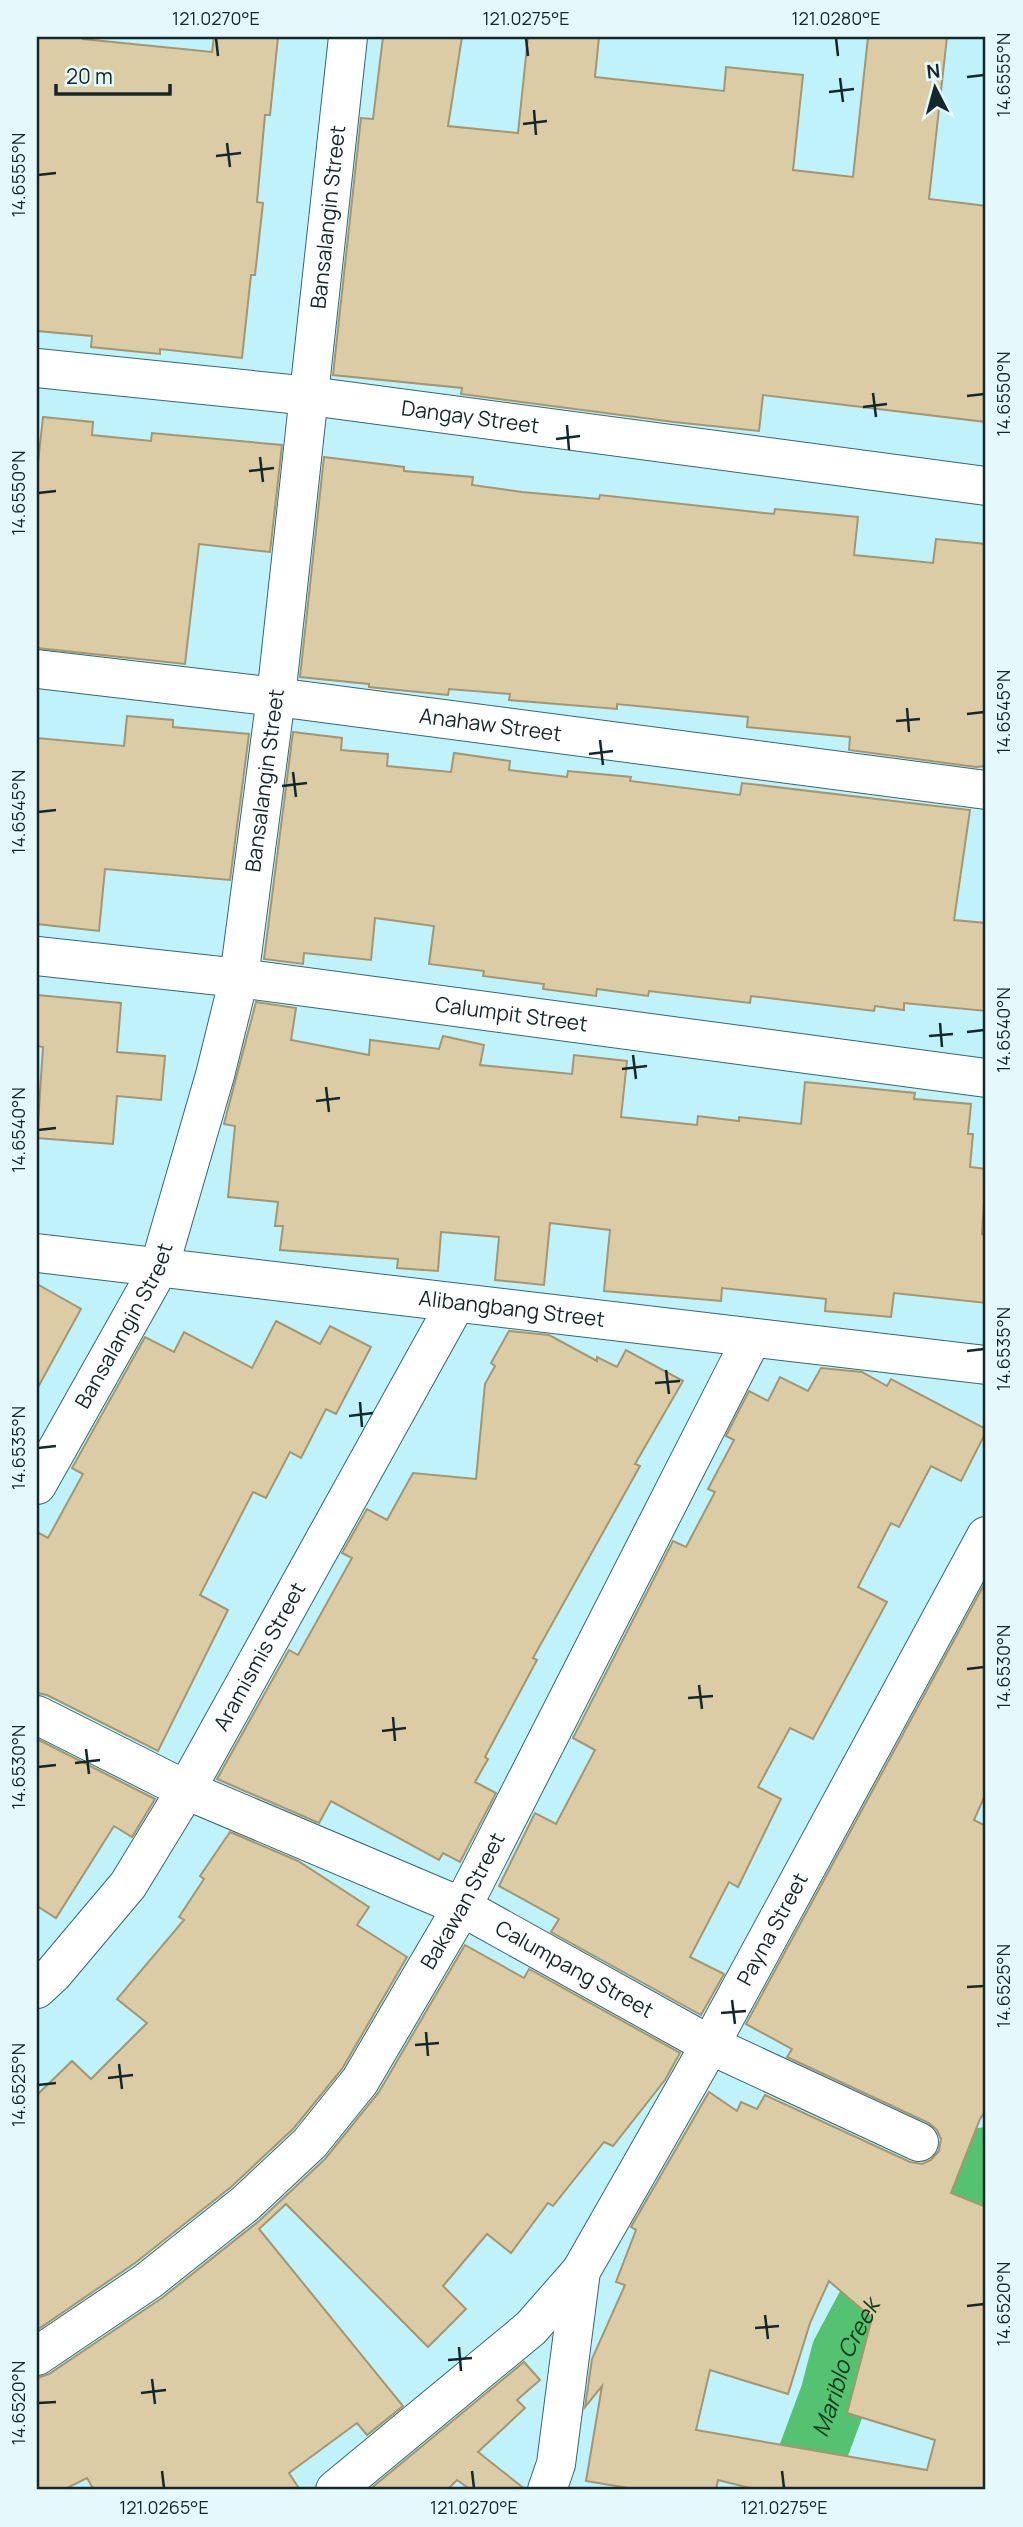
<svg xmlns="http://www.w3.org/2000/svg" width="1023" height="2527" font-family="Manrope,sans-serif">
<rect width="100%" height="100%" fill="#bff2fb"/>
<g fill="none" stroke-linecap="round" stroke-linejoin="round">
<!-- river -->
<path stroke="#55c271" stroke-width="68" id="s1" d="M 799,2490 L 834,2396 L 845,2354 L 876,2296 L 914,2320 L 944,2229 L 986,2161"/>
</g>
<!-- building -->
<g fill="#dbcca6" stroke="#a49671" stroke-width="2" fill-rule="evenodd">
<polygon points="37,37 83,37 83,39 212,52 214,37 278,37 270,115 265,115 257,202 263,203 255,275 251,275 242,358 160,349 160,354 91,347 92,336 37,331"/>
<polygon points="383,37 462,37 448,126 518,133 528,37 599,37 595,77 724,91 726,67 803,75 793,170 853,177 868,37 947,37 929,199 986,206 986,422 763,395 759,431 674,422 461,394 462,388 333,375 361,118 373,119"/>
<polygon points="43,417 93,422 92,435 151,441 152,433 282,445 270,552 199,544 185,664 37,648 37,472"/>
<polygon points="324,457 404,467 404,471 473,477 472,485 522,492 599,499 600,495 774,514 775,509 858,517 854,555 933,563 936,539 986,544 986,766 976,767 849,750 850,737 747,727 748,717 617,704 617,709 509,700 510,694 449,689 448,695 369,687 369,684 300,677"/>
<polygon points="127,716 173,720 173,727 249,734 230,880 105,869 99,931 37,924 37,738 124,746"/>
<polygon points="293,732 342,738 341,750 388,754 387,766 451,772 454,753 510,761 509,770 567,777 568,771 631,777 630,781 740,795 742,783 970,810 954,920 986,923 986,1011 904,1003 904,1010 875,1006 874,1011 751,996 750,1003 649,991 648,996 597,989 596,996 543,989 544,984 483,976 484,971 429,964 434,926 375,918 371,960 304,953 303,964 264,959"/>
<polygon points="37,995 121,1003 117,1052 165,1056 161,1100 117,1096 113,1144 37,1138 43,1047 37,1046"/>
<polygon points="256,1002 296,1008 291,1040 369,1055 370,1040 439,1049 443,1036 484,1045 480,1065 572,1074 574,1055 627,1061 621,1117 697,1125 698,1116 739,1121 739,1117 801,1124 805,1082 915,1093 914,1099 971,1104 968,1134 973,1134 970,1167 986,1169 982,1234 986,1234 986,1303 894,1293 891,1317 825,1311 826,1299 722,1288 721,1301 604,1291 610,1230 550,1223 544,1285 495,1280 499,1237 441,1232 438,1271 397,1268 398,1259 280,1250 283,1226 275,1226 278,1202 228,1197 235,1126 224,1124"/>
<polygon points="37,1284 81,1309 37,1389"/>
<polygon points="276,1321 320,1344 330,1326 371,1347 336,1414 326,1409 301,1458 290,1452 266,1498 253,1492 200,1595 228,1610 158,1751 47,1695 37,1693 37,1532 48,1538 83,1474 72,1468 145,1337 174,1352 184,1332 252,1368"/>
<polygon points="509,1331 549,1335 597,1361 597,1357 617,1367 626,1350 683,1381 635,1464 640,1466 533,1658 537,1660 485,1757 488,1759 475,1782 496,1793 460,1862 443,1853 439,1860 331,1801 319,1823 217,1779 289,1650 298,1655 352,1558 342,1553 367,1509 387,1520 413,1473 476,1479 485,1384 495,1366 491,1363"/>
<polygon points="821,1368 862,1372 887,1386 891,1379 986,1429 986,1432 961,1481 931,1466 899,1527 891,1523 858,1587 887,1602 813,1739 790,1728 758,1787 781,1799 738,1887 729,1882 690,1957 724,1974 701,2015 551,1932 559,1919 499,1886 535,1813 556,1824 595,1750 573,1738 673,1541 686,1547 715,1492 708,1489 734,1440 726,1436 749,1391 768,1401 780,1377 808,1391"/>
<path d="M 986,1581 L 986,1793 L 974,1820 L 986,1826 L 986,2110 L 980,2119 L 951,2193 L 986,2207 L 986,2490 L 758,2490 L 718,2480 L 716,2490 L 640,2490 L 586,2481 L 602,2386 L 585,2407 L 592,2359 L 625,2285 L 616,2282 L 636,2230 L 631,2227 L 709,2092 L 737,2111 L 741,2102 L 757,2109 L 765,2095 L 910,2162 L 922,2164 L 931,2160 L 939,2151 L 941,2139 L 937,2130 L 929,2123 L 787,2057 L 792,2049 L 746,2024 ZM 829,2281 L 872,2318 L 847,2413 L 935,2440 L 927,2470 L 696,2430 L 710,2370 L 788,2394 L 810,2323 Z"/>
<polygon points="37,1739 155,1799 132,1837 114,1826 56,1918 37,1906"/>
<polygon points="230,1832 298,1861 369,1907 357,1925 407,1957 342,2069 294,2128 231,2187 135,2263 37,2330 37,2095 72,2061 91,2079 147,2023 117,1999 184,1920 179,1917 204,1879 200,1876"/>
<polygon points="465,1945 524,1978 529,1969 680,2053 665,2080 613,2146 604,2142 553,2206 548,2203 511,2253 487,2234 443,2286 466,2309 428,2347 286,2204 259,2229 403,2406 367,2435 357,2423 289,2473 300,2490 94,2490 87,2478 63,2490 37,2490 37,2378 49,2374 162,2298 259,2221 325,2159 379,2092"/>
<polygon points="524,2362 540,2380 517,2400 525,2408 478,2452 526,2490 471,2490 457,2480 447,2490 369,2490"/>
</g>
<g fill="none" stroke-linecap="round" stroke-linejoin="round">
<defs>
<g id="minor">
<path id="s2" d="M 37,368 L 310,396 L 986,486"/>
<path id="s3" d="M 37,669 L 276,697 L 986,790"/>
<path id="s4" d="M 37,956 L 239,978 L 986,1078"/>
<path id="s5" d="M 37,1253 L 986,1365"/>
<path id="s6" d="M 37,1485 L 159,1268 L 215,1075 L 239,978 L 276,697 L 348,37"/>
<path id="s7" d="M 37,1715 L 186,1790 L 462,1907 L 710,2045 L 919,2142"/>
<path id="s8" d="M 37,1989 L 53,1974 L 128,1885 L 186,1790 L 456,1303"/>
<path id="s9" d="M 37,2356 L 148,2281 L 245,2204 L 310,2143 L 360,2081 L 462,1907 L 752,1338"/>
<polyline points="335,2490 531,2328 581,2271"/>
<path id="s10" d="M 547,2490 L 556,2464 L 581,2271 L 710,2045 L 986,1536"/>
</g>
</defs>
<!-- minor casing -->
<use href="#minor" stroke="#36676f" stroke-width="40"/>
<!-- minor -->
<use href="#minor" stroke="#fff" stroke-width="38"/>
</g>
<!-- ticks -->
<path fill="none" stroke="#14282c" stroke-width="2.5" d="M 216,38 L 218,56M 526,38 L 528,56M 836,38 L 838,56M 967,77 L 984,75M 840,78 L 843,102M 829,92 L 854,89M 534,110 L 536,135M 523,124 L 547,121M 227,143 L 230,167M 216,156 L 241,153M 38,175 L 56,173M 873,393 L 876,417M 967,396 L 984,394M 863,407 L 887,404M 567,425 L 569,450M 556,439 L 580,436M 260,457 L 263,482M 249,471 L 274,468M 38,493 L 56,491M 907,708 L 909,732M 967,714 L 984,712M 896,721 L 920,719M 600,740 L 603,765M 589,754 L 613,751M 293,772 L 296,797M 282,786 L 307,783M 38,812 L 56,810M 940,1023 L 942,1047M 967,1032 L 984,1030M 929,1036 L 953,1034M 633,1055 L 636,1079M 622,1069 L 647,1066M 326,1087 L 329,1112M 316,1101 L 340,1098M 38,1130 L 56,1128M 967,1351 L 984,1349M 666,1370 L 669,1394M 655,1383 L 680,1381M 360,1402 L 362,1427M 349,1416 L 373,1413M 38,1448 L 56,1446M 967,1669 L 984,1667M 699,1685 L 702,1709M 688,1698 L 713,1696M 393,1717 L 395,1741M 382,1731 L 406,1728M 86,1749 L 89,1774M 75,1763 L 100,1760M 38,1767 L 56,1765M 967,1987 L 984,1986M 732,2000 L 735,2024M 721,2013 L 746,2011M 426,2032 L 428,2056M 415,2045 L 439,2043M 119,2064 L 122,2089M 108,2078 L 133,2075M 38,2085 L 56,2083M 967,2306 L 984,2304M 765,2315 L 768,2339M 755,2328 L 779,2326M 459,2347 L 461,2371M 448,2360 L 472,2358M 152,2379 L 155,2404M 141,2393 L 166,2390M 38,2403 L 56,2402M 162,2471 L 164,2488M 472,2471 L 474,2488M 782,2471 L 784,2488"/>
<g text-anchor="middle" stroke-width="7" stroke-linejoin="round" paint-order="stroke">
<!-- street labels -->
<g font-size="21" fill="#14282c" stroke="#e5f9fd">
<text dy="7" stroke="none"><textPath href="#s6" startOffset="1316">Bansalangin Street</textPath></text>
<text dy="7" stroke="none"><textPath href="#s2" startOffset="436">Dangay Street</textPath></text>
<text dy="7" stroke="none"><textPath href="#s3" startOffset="457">Anahaw Street</textPath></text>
<text dy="7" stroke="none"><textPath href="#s6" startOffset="749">Bansalangin Street</textPath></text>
<text dy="7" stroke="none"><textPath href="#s4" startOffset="478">Calumpit Street</textPath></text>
<text dy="7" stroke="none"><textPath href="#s5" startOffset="478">Alibangbang Street</textPath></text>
<text dy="7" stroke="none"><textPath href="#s6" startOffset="182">Bansalangin Street</textPath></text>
<text dy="7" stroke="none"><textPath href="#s8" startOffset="402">Aramismis Street</textPath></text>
<text dy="7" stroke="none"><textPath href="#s9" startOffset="634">Bakawan Street</textPath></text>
<text dy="7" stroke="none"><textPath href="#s10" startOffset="614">Payna Street</textPath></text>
<text dy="7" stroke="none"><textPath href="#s7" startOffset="595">Calumpang Street</textPath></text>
</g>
<!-- water labels -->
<g font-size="23" font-style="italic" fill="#0c3919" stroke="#e5f9fd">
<text dy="8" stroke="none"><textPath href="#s1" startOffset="131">Mariblo Creek</textPath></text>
</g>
</g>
<!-- border -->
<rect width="1023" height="2527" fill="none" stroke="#e5f9fd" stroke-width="77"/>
<!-- north arrow -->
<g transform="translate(935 88) rotate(354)" stroke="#e5f9fd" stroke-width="5" paint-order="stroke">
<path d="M0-5L12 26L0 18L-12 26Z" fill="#14282c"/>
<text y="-10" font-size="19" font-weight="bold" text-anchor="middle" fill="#14282c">N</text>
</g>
<!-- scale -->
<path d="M56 84v10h114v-10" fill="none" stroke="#14282c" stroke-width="3.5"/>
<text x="66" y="84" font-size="21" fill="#14282c" stroke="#e5f9fd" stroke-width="5" paint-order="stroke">20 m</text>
<rect x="38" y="38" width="946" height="2450" fill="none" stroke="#14282c" stroke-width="2.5"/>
<g font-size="18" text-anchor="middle" fill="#14282c">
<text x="216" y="25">121.0270°E</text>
<text x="526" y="25">121.0275°E</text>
<text x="836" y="25">121.0280°E</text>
<text transform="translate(1004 75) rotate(-90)" y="6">14.6555°N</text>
<text transform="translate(19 175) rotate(-90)" y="6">14.6555°N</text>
<text transform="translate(1004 394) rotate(-90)" y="6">14.6550°N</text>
<text transform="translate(19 493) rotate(-90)" y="6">14.6550°N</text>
<text transform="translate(1004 712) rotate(-90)" y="6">14.6545°N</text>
<text transform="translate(19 812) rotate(-90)" y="6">14.6545°N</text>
<text transform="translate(1004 1030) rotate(-90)" y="6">14.6540°N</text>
<text transform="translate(19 1130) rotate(-90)" y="6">14.6540°N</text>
<text transform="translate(1004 1349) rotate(-90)" y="6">14.6535°N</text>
<text transform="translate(19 1448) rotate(-90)" y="6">14.6535°N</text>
<text transform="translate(1004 1667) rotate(-90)" y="6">14.6530°N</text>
<text transform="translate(19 1767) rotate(-90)" y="6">14.6530°N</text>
<text transform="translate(1004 1986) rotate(-90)" y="6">14.6525°N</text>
<text transform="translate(19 2085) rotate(-90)" y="6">14.6525°N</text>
<text transform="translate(1004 2304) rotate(-90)" y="6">14.6520°N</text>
<text transform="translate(19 2403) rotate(-90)" y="6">14.6520°N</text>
<text x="164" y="2514">121.0265°E</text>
<text x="474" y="2514">121.0270°E</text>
<text x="784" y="2514">121.0275°E</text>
</g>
</svg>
